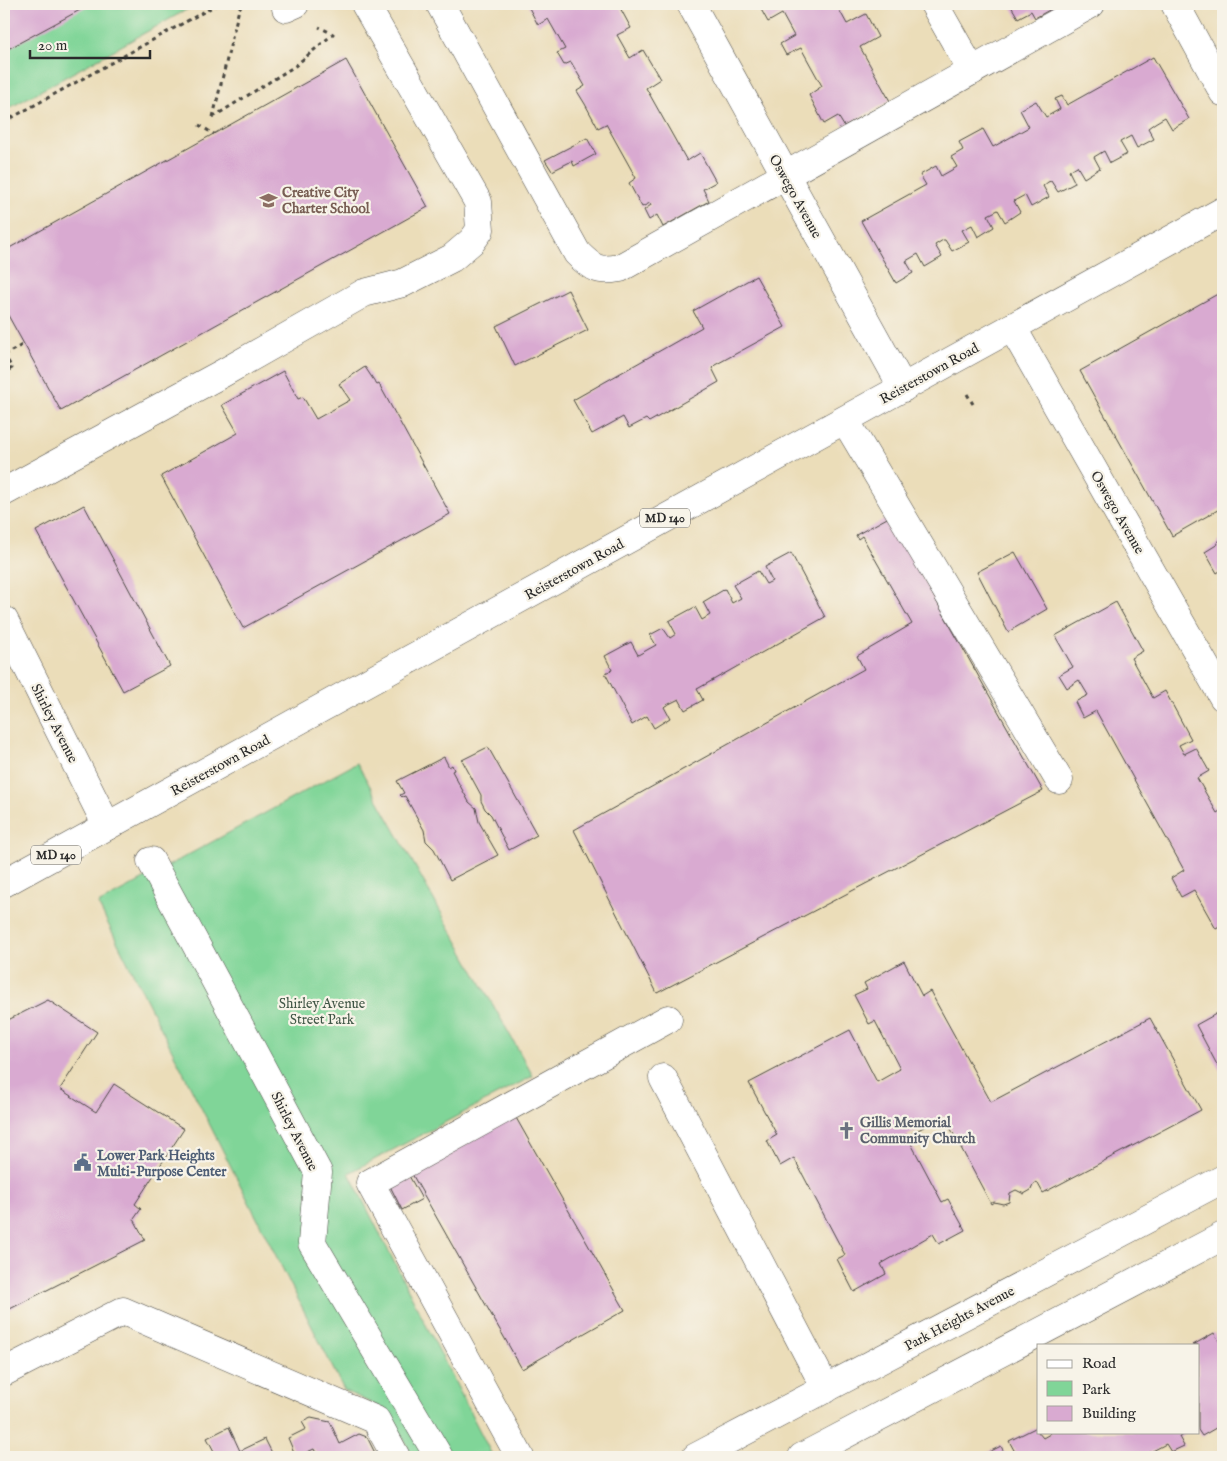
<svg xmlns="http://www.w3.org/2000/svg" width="1227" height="1461" font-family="'IM FELL English',serif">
<rect width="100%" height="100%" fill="#f7f3e8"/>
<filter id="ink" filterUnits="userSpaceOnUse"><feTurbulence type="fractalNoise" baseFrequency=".02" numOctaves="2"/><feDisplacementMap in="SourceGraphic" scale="10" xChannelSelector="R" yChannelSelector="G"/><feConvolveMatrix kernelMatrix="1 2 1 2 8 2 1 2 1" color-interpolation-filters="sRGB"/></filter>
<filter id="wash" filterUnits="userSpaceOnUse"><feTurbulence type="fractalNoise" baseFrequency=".0096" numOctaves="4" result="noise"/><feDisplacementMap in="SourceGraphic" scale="20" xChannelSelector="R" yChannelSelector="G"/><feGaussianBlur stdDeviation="1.12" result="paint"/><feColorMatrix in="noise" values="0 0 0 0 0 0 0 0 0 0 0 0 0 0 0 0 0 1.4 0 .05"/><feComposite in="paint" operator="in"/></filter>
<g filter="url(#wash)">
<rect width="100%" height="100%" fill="#ebddb9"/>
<!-- green -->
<g fill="#80d598" stroke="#568062">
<polygon points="4,4 197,4 4,111"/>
<polygon points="357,763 533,1076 349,1173 493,1457 413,1457 389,1412 344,1390 98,904"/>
</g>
<g id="blocks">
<!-- building -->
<g fill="#d9aad1">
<polygon points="4,4 91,4 8,49 4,41"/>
<polygon points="527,4 600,4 602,8 609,4 618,4 631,28 617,35 630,58 643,50 660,79 646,88 687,161 700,153 716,182 703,189 709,201 663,227 657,215 649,220 644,210 651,205 650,203 642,207 629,183 636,178 606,124 598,128 585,104 577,91 585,86 571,62 564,65 557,53 565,49 548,19 538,25"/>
<polygon points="758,4 836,4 847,24 866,14 878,37 860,47 890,101 844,126 838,116 824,124 809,95 822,86 801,48 786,55 780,44 794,36 782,14 768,22"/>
<polygon points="1016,4 1060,4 1035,18 1031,11 1018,18 1011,6"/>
<polygon points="1153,57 1189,119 1172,129 1165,117 1155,123 1148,128 1154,139 1137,148 1131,136 1120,142 1127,154 1110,163 1104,151 1094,157 1100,168 1084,178 1077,166 1069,171 1075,183 1058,192 1051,181 1048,182 1043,186 1049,197 1031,207 1025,195 1014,201 1020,212 1005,222 998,210 988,215 994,227 978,237 972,225 962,230 969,242 952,251 945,240 943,240 935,245 942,257 925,267 918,254 906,261 913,273 896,283 861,221 926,185 920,175 936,166 941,176 957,167 951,157 963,150 959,142 983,129 993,147 1029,127 1020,110 1036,101 1046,117 1060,109 1055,99 1062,96 1067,105"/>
<polygon points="346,60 428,207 61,411 4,308 4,251"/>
<polygon points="587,138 596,154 574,166 572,161 552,171 545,160"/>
<polygon points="756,276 785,327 715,365 712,368 719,382 649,422 646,419 629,428 623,417 592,434 573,400 702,327 693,311"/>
<polygon points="568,290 588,330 515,366 496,326"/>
<polygon points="1223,291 1223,507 1172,536 1080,371"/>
<polygon points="365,367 377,385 379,384 450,514 243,628 161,476 238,433 222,405 283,371 298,399 303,397 316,419 350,400 339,384"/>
<polygon points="84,505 170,666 123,691 36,531"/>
<polygon points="889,517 1043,791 657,993 574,830 864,669 857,656 912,624 862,536 858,539 856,535"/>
<polygon points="1223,539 1223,569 1217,573 1205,552 1218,544 1217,542"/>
<polygon points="1015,552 1047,609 1008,632 977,572"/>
<polygon points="791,553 825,617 699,688 697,689 703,700 685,710 679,699 665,706 664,707 670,718 654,728 647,716 632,725 605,673 612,670 605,656 631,642 638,655 656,645 650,635 663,628 670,638 676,634 669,621 695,607 702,620 710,615 703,602 725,589 732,603 741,598 733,585 758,571 766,584 772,581 765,567"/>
<polygon points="1116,602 1143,651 1131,658 1153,698 1165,691 1191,739 1179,745 1184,754 1196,748 1209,771 1197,778 1217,813 1223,809 1223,925 1216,929 1194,890 1181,897 1171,878 1184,870 1096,711 1083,718 1075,702 1088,695 1079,680 1067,688 1059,675 1073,667 1055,636"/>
<polygon points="488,747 537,835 509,850 491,815 485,809 481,801 481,795 462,760"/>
<polygon points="444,757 449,767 452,765 454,770 452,771 469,802 476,808 479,822 498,855 450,880 434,849 426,841 424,830 405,796 402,797 400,795 404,793 397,781"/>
<polygon points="904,961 922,996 930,991 991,1102 1150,1018 1201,1110 1043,1193 1037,1182 1033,1185 1031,1190 1024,1194 1016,1190 1010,1193 1009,1202 1003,1204 994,1202 991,1204 944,1116 907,1136 942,1202 948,1199 965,1230 939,1244 933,1234 881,1264 886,1274 854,1292 837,1259 845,1255 794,1158 780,1166 767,1141 777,1135 749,1083 850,1030 877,1082 900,1069 875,1021 869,1024 854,995 867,989 864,983"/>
<polygon points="48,1000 97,1032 60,1089 96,1112 114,1084 184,1129 135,1204 141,1209 134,1219 145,1240 4,1312 4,1022"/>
<polygon points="1223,1010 1223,1076 1196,1025"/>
<polygon points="515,1116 625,1310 522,1369 412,1174"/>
<polygon points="408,1174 422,1199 402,1210 389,1184"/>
<polygon points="1214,1333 1221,1344 1223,1343 1223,1414 1217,1417 1221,1425 1202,1436 1198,1430 1198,1345 1193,1345"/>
<polygon points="311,1418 330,1422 340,1444 359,1434 367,1437 377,1457 314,1457 317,1455 314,1449 296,1457 288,1438 306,1429 302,1422"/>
<polygon points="229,1427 240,1451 265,1439 274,1457 217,1457 207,1438"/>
<polygon points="1037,1427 1038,1432 1043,1438 1050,1434 1049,1432 1188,1432 1179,1437 1184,1446 1171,1452 1166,1444 1145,1455 1147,1457 979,1457 1001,1446 1006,1457 1015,1452 1009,1441"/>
</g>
</g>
</g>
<g filter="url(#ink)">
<use href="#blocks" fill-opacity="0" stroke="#484640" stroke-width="1"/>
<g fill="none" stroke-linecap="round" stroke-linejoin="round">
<defs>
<g id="minor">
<path d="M 440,4 L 577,253 C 593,269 598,272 620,268 L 1091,4"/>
<polyline points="691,4 903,388"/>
<polyline points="934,4 972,71"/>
<polyline points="1175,4 1223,92"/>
<polyline points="286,8 295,4"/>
<polyline points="1012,327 1223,697"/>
<polyline points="845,420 1059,780"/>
<polyline points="4,492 223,373 364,293 403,283 452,258 472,241 480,230 478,202 365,4"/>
<polyline points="4,620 107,826"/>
<polyline points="151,861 318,1172 312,1243 439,1457"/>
<polyline points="663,1078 826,1389"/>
<polyline points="4,1372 123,1311 376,1420 396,1457"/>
<polyline points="520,1457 370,1183 668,1019"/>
</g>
<g id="major">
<polyline points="4,883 1223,211"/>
<polyline points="696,1457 1223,1179"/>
<polyline points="802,1457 1223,1236"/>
</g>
</defs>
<!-- minor casing -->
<use href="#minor" stroke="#484640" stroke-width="29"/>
<!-- major casing -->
<use href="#major" stroke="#484640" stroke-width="29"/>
<!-- path -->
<g stroke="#484640" stroke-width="3" stroke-dasharray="4 4" stroke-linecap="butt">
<polyline points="213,117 295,66 333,34 319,27"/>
<polyline points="213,117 239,9 242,4"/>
<polyline points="4,122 218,4"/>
<polyline points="199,125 214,134"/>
<polyline points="4,354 12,368 4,373"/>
<polyline points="4,355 24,344"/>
<polyline points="967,394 973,404"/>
</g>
<!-- minor -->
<use href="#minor" stroke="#fff" stroke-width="28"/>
<!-- major -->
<use href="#major" stroke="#fff" stroke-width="28"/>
</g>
</g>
<!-- icons -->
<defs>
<symbol id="school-bare" viewBox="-9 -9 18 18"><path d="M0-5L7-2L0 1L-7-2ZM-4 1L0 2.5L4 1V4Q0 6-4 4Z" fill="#8d6e63" stroke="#f7f3e8" stroke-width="2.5" paint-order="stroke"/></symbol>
<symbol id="church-bare" viewBox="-9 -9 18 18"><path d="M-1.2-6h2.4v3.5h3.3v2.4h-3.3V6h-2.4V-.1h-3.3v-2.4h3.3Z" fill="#6b7280" stroke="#f7f3e8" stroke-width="2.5" paint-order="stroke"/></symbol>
<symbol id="civic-bare" viewBox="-9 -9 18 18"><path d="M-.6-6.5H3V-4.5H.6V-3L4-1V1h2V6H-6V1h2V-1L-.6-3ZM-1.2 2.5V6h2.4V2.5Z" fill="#5c6f8a" stroke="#f7f3e8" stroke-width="2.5" paint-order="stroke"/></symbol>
</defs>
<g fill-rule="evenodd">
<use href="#school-bare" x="256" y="188" width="25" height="25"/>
<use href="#church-bare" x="834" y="1118" width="25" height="25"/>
<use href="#civic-bare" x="70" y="1150" width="25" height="25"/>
</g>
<g text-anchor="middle" stroke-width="4.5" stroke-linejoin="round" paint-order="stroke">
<!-- shield labels -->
<g fill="#f7f3e8" stroke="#686764" stroke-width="1">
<rect x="640" y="508.5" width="50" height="19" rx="4"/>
<rect x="31" y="845.5" width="50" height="19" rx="4"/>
</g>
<g font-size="12" font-weight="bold" fill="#2b2b2b">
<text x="665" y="522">MD 140</text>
<text x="56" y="859">MD 140</text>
</g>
<!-- education labels -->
<g font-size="14" font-weight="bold" fill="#785e54" stroke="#f7f3e8" text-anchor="start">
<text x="282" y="197">Creative City<tspan x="282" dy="16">Charter School</tspan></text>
</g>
<!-- street labels -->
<g font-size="14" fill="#2b2b2b" stroke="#f7f3e8">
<text transform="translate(796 196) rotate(61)" y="5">Oswego Avenue</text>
<text transform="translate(929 373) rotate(-29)" y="5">Reisterstown Road</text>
<text transform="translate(1118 512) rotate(60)" y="5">Oswego Avenue</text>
<text transform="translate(574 569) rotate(-29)" y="5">Reisterstown Road</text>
<text transform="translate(55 723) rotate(63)" y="5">Shirley Avenue</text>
<text transform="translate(220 765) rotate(-29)" y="5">Reisterstown Road</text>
<text transform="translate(295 1131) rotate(63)" y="5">Shirley Avenue</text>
<text transform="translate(959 1318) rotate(-28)" y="5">Park Heights Avenue</text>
</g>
<!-- park labels -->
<g font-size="14" fill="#405646" stroke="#f7f3e8">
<text x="322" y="1008">Shirley Avenue<tspan x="322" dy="16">Street Park</tspan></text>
</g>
<!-- worship labels -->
<g font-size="14" font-weight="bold" fill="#5b616d" stroke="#f7f3e8" text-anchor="start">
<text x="860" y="1127">Gillis Memorial<tspan x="860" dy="16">Community Church</tspan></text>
</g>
<!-- service labels -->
<g font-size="14" font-weight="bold" fill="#4e5e75" stroke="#f7f3e8" text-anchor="start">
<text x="97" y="1160">Lower Park Heights<tspan x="97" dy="16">Multi-Purpose Center</tspan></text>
</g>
</g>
<!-- margin -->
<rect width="1227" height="1461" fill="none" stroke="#f7f3e8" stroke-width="20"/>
<!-- legend -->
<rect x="1037" y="1344" width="162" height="90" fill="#f7f3e8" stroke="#a5a39c"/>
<rect x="1047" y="1360" width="25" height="8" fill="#ffffff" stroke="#a5a39c"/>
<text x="1082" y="1368" font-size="15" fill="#2b2b2b">Road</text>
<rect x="1047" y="1381" width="25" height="15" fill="#80d598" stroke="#a5a39c"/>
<text x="1082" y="1394" font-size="15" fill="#2b2b2b">Park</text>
<rect x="1047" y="1406" width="25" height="15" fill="#d9aad1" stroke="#a5a39c"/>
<text x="1082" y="1418" font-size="15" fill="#2b2b2b">Building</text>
<!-- scale -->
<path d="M30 50v8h120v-8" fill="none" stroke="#2b2b2b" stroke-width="2.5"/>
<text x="38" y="50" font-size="15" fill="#2b2b2b" stroke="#f7f3e8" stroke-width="4" paint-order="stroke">20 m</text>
</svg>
